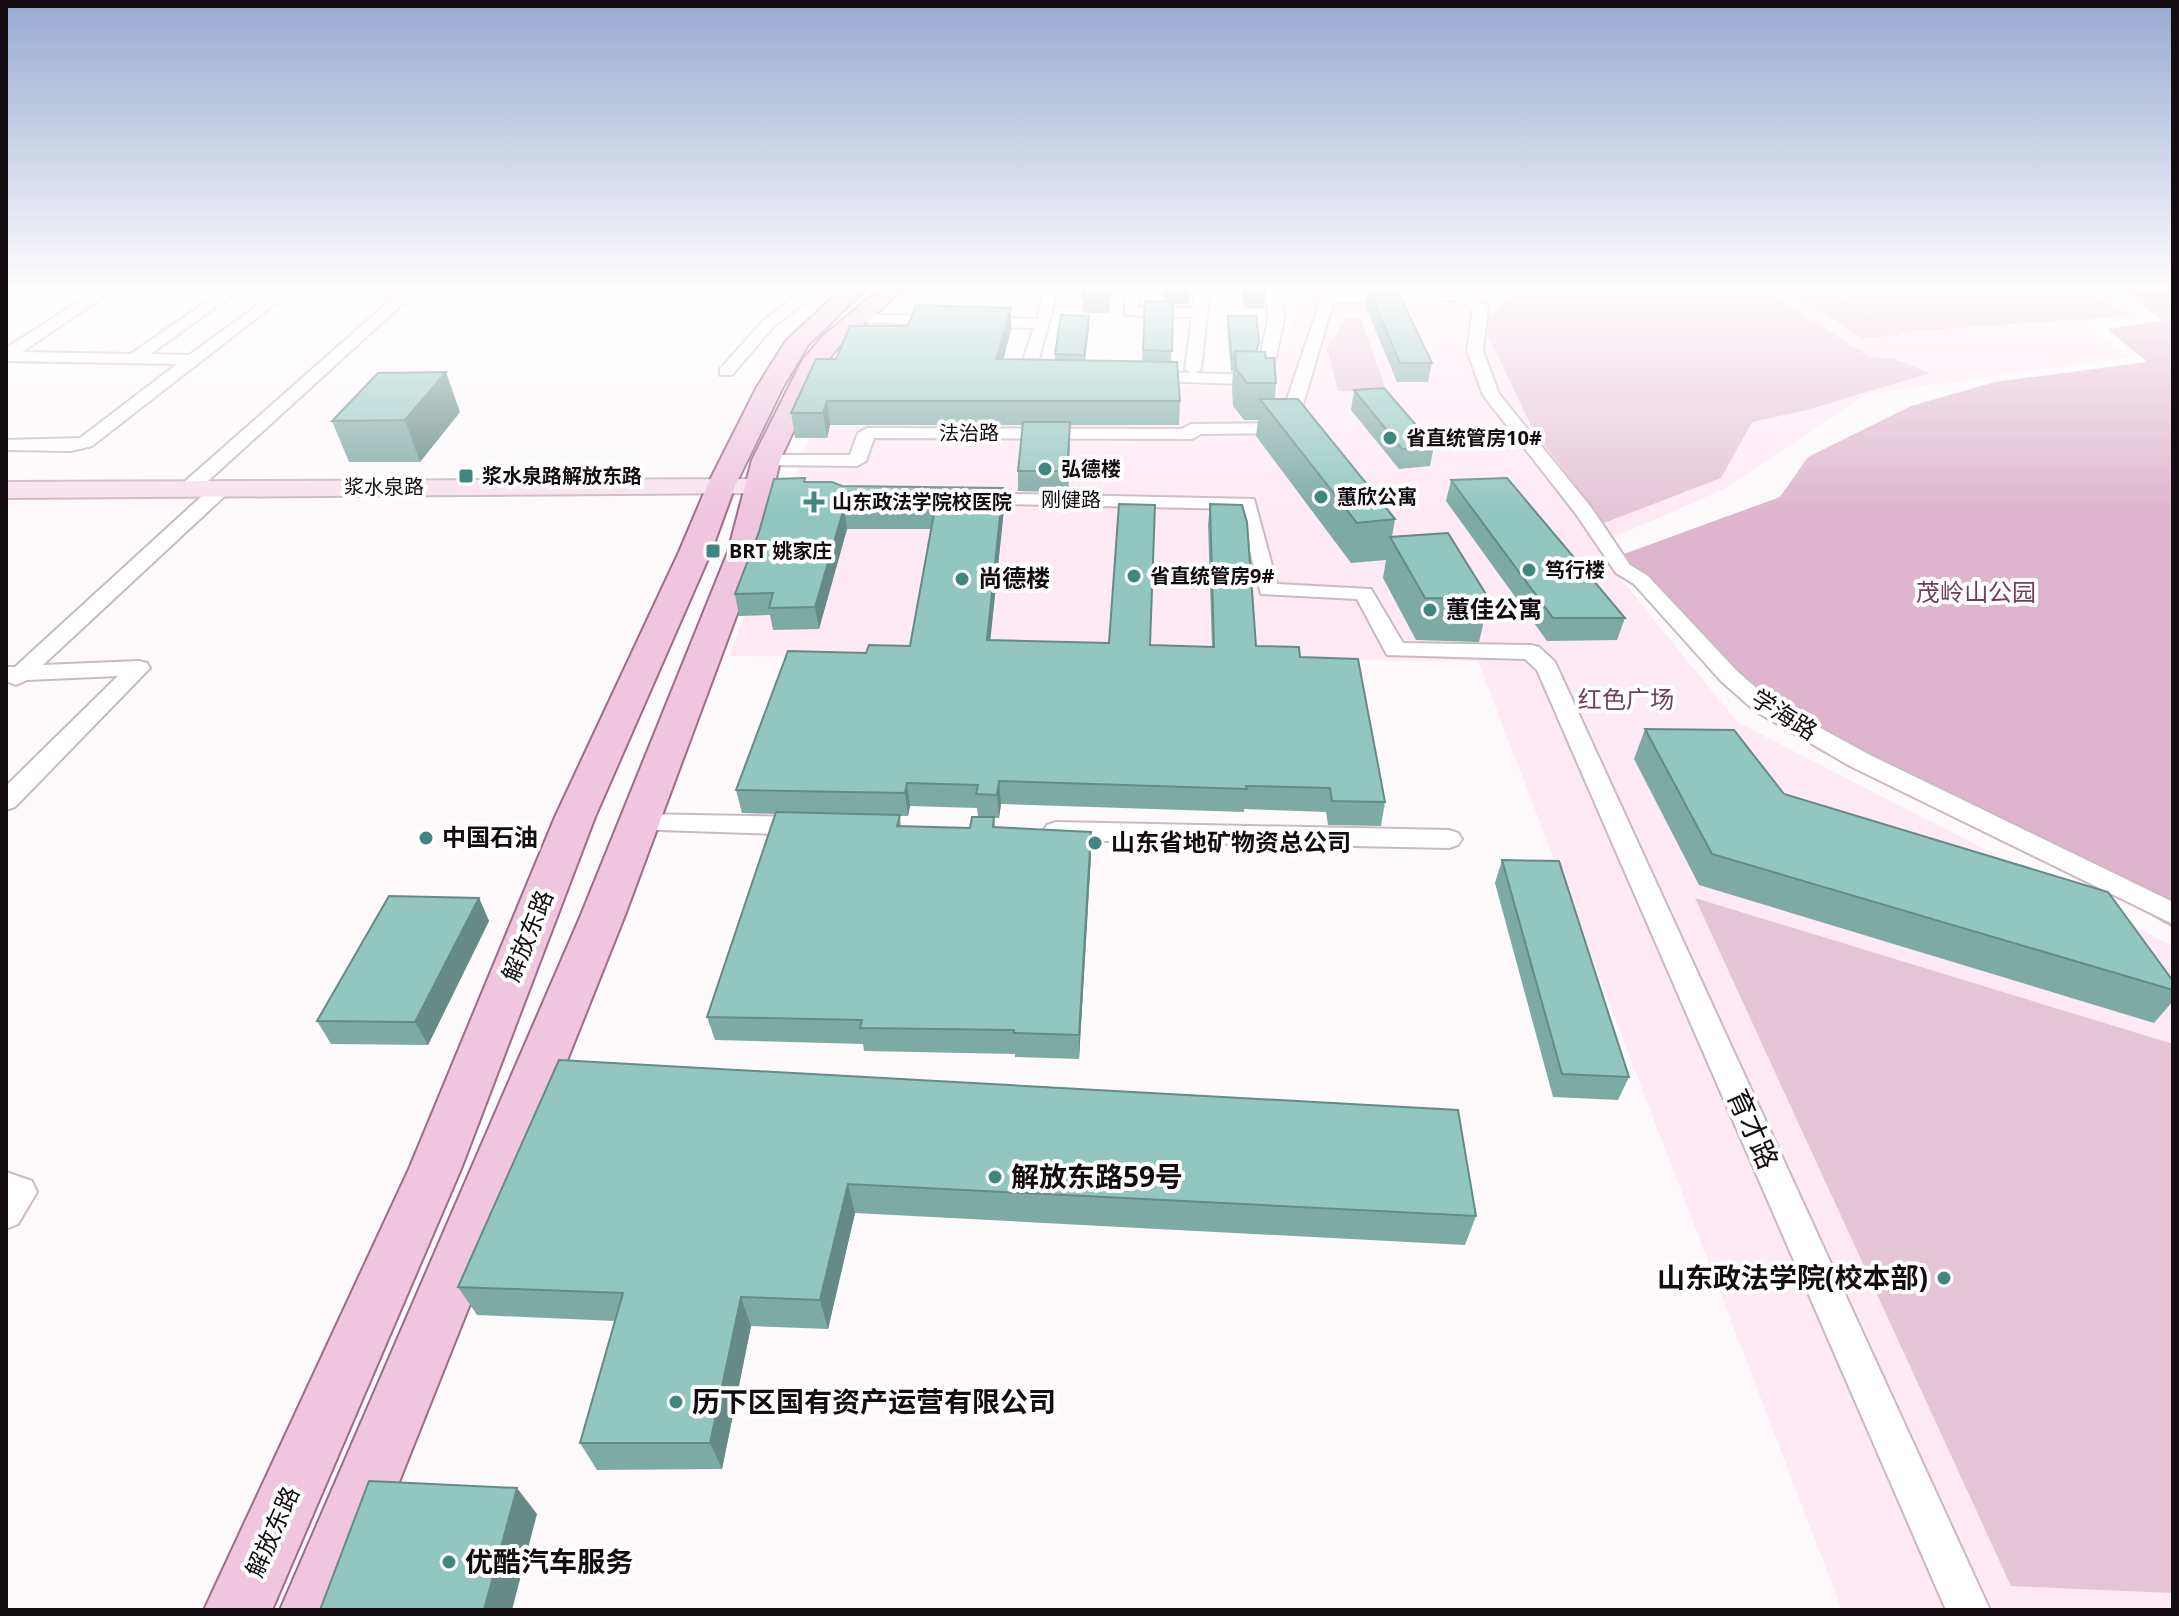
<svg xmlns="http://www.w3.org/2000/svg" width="2179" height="1616" font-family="'Noto Sans','Noto Sans SC',sans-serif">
<rect width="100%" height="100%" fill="#fefafc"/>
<!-- built -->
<polygon fill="#ffe9f5" points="1391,288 2106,288 2143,319 2085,323 2130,357 1867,394 1724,489 1594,546 1737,722 2173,946 2173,1610 1842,1610 1478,661 729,656 831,379 1269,387 1300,297"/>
<!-- green -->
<g fill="#e5c4d6">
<polygon points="1671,288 1762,288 1870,357 1894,359 1930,373 1807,410 1752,422 1721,478 1604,523 1533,430 1483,325 1513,294"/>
<polygon points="1787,288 1826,288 1893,331 1829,288 2083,288 2129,316 1897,332 1900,335 1862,338"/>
<polygon points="1345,318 1361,319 1387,393 1338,391 1327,349"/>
<polygon points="1695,898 2173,1044 2173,1593 2011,1586"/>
</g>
<!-- forest -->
<polygon fill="#deb5cc" points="2118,288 2173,288 2173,928 1733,681 1613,558 1780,497 1808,457 1911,406 1995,382 2147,362 2107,329 2163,320"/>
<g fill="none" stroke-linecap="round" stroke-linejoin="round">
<defs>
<g id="minor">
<polygon points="100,288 116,288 22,352 131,354 226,288 242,288 151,354 189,355 282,288 420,288 196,492 182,492 180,488 182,484 394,297 285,296 92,446 71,451 6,450 6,440 80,438 177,364 6,361 6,348"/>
<polygon points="808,288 824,288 774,326 732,375 720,375 720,369 764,320"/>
<path d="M 1044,288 L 1058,288 L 1036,370 L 1051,372 L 1051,378 C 1041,381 1025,382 1018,374 L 1034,328 L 856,322 L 849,318 L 856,314 L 1037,319 Z"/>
<polygon points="1125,288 1139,288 1138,308 1193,308 1196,288 1210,288 1201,369 1195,373 1256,375 1268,320 1266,288 1280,288 1284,320 1271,380 1263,385 1138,380 1138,374 1144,372 1191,373 1185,369 1192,317 1125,315"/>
<polygon points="1461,288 1476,288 1470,295 1488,307 1483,351 1499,394 1591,507 1630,565 1648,576 1737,671 1771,701 1868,754 2173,902 2173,924 1850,766 1755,711 1721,681 1634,584 1616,573 1576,514 1483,395 1467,351 1473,309 1458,300 1333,303 1302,408 1314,428 1305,433 1201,434 1192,439 874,438 866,461 857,466 766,465 757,460 766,455 850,455 858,433 867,428 1182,429 1191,424 1293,423 1284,408 1322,296 1457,292"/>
<polygon points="222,482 229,484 231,488 229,492 43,665 139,661 147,663 150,668 15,807 6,810 6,786 118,676 27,680 16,685 6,681 6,667 15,667 215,484"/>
<polygon points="967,493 1254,499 1277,584 1371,589 1403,643 1531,645 1539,647 1555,662 1990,1610 1946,1610 1537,670 1525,659 1387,655 1357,599 1261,594 1239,509 960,503 957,499 960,495"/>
<polygon points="638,814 805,817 814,820 818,826 814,832 805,835 629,829 625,823 629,817"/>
<polygon points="1056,822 1449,830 1458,833 1462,839 1458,845 1449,848 1056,840 1047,837 1043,831 1047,825"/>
<polygon points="6,1172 32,1181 37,1192 18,1224 6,1229"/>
</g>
<polygon id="secondary" points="762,479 771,481 775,487 771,493 6,498 6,482"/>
<g id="primary">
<polygon points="843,288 867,288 808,345 783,387 735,486 711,552 595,817 461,1169 272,1610 204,1610 409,1169 555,817 679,552 707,486 757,387 786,341"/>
<polygon points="881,288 905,288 838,347 823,367 780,460 760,552 625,915 348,1610 280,1610 581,915 728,552 752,460 802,361 822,337"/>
</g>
</defs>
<!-- minor casing -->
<use href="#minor" stroke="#cbb9c2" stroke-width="4"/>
<!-- secondary casing -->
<use href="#secondary" stroke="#cbb9c2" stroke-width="4"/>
<!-- primary casing -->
<use href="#primary" stroke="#9c6c88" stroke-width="4"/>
<!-- minor -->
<use href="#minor" fill="#fff" fill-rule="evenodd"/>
<!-- secondary -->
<use href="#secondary" fill="#f8e2ee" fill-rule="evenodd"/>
<!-- primary -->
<use href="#primary" fill="#f0c5de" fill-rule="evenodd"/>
</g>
<!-- wall -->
<g fill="#7eaaa4" fill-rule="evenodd">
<polygon points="1112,288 1109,313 1083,313 1083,299"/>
<polygon points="1163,288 1190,288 1189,304 1173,304 1171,362 1180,401 1179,425 1070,425 1068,492 1018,491 1018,471 1023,425 830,425 827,438 795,438 791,413 836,359 1011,330 1003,360 1055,360 1055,354 1089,328 1085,361 1142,362 1145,301 1163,301"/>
<polygon points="1242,288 1265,288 1264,309 1244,308"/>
<polygon points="1325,288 1396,288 1432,363 1428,382 1397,382 1365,305 1367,291 1326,292"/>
<polygon points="1228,316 1258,352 1266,358 1276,383 1275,399 1395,519 1392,537 1489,599 1479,642 1416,640 1383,578 1386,560 1351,563 1256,436 1258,420 1244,420 1233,406 1232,387 1233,371 1231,371 1227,328"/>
<polygon points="1354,390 1434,446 1430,466 1399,469 1351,410"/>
<polygon points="460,412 420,462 349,462 332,421"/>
<polygon points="1451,480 1625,618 1617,640 1547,641 1446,501"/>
<path d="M 806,482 L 842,486 L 1003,488 L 1004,509 L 990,640 L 1212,647 L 1208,525 L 1210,504 L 1256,646 L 1300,657 L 1385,802 L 1381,826 L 1328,825 L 1326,812 L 1244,809 L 1244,812 L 1001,804 L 999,818 L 994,818 L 995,827 L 1091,832 L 1091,855 L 1079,1059 L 1015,1057 L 1015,1054 L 864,1051 L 863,1044 L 715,1040 L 707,1017 L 775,814 L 742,813 L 736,790 L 866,653 L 910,646 L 931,529 L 847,529 L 819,629 L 773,630 L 770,615 L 739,616 L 735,594 L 759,532 ZM 910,806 L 977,808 L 978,817 L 970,828 L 901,826 L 900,816 L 908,816 Z"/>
<polygon points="1645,729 2173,981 2173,1001 2154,1023 1699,885 1634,759"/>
<polygon points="1502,860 1629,1077 1618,1100 1553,1097 1495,883"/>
<polygon points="479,898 489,921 428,1045 331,1044 317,1021"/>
<polygon points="559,1060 1476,1216 1465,1245 855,1213 828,1329 751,1326 722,1469 597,1470 580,1443 615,1321 477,1315 458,1287"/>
</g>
<!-- shaded-wall -->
<g fill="#668b86">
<polygon points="1011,308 1011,330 997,383 996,359"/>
<polygon points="1089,316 1089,328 1084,367 1084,355"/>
<polygon points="446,372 460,412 420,462 405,420"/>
<polygon points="827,401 830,425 827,438 823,413"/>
<polygon points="1070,422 1070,442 1068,492 1067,471"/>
<polygon points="1003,488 1004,509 988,662 987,640"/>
<polygon points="844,508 847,529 819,629 815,607"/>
<polygon points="999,781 1001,804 999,818 997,795"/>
<polygon points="907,783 910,806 908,816 905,793"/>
<polygon points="1091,832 1091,855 1079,1059 1079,1035"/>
<polygon points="479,898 489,921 428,1045 415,1022"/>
<polygon points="848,1184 855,1213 828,1329 820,1300"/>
<polygon points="741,1297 751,1326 722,1469 710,1443"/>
<polygon points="517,1488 537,1514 512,1610 484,1610"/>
</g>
<!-- building -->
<g fill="#92c6bf" stroke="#668b86" stroke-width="2">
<polygon points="1084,288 1111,288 1109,299 1083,299"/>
<rect x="1164" y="288" width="26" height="3"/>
<polygon points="1244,288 1265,288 1265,296 1245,295"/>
<polygon points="1368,288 1396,288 1432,363 1400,363"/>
<polygon points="1145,301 1173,302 1172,351 1143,350"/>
<polygon points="916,305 1011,308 996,359 1177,362 1180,401 827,401 823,413 791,413 816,359 836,359 850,326 908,326"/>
<polygon points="1061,315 1089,316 1084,355 1055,354"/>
<polygon points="1228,316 1256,316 1259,342 1256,352 1235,351 1234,359 1232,359"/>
<polygon points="1235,351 1265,352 1266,358 1274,358 1276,383 1247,383 1236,369"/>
<polygon points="446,372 405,420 332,421 378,373"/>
<polygon points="1384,388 1434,446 1402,449 1354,390"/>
<polygon points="1260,399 1298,399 1395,519 1357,523"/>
<polygon points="1023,422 1070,422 1067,471 1018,471"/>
<polygon points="805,478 804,482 832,482 842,486 1003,488 987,640 1109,643 1119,504 1155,505 1150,645 1214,647 1210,504 1242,505 1247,522 1256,646 1299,647 1300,657 1358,659 1385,802 1332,801 1330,788 1246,786 1247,789 999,781 997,795 976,794 978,785 907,783 905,793 736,790 788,651 866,653 869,645 910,646 935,508 844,508 815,607 769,608 773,593 735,594 759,532 774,479"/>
<polygon points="1507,478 1625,618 1553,618 1451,480"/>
<polygon points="1448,533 1489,599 1425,598 1390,537"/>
<polygon points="1645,729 1734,730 1784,794 2108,892 2173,981 2173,990 1712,854"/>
<polygon points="776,812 900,815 897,826 970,828 972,817 994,817 993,827 1091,832 1079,1035 1014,1033 1014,1030 860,1028 862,1020 707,1017"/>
<polygon points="1502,860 1559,861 1629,1077 1562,1074"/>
<polygon points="389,896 479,898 415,1022 317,1021"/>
<polygon points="559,1060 1458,1110 1476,1216 848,1184 820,1300 741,1297 710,1443 580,1443 623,1293 458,1287"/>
<polygon points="369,1481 517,1488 484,1610 320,1610"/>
</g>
<!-- sky -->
<linearGradient id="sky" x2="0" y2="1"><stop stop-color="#98a9d1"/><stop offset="0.56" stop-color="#fffdfe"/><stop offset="1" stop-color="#fffdfe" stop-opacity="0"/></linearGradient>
<rect width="2179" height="514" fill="url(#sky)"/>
<!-- markers -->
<g fill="#41877f" stroke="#fff" stroke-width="3">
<circle cx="1390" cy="438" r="8"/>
<circle cx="1045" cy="469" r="8"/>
<rect x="458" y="468" width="16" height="16" rx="4"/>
<circle cx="1321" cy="497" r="8"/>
<path d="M810 490h8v8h8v8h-8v8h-8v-8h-8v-8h8z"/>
<rect x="705" y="543" width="16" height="16" rx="4"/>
<circle cx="1529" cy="570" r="8"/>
<circle cx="1134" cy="576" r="8"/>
<circle cx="962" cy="579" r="8"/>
<circle cx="1430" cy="610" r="8"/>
<circle cx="426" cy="838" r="8"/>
<circle cx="1095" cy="843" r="8"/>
<circle cx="995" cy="1177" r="8"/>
<circle cx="1944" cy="1278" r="8"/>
<circle cx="676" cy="1402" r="8"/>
<circle cx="449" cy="1562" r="8"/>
</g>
<g text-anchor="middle" stroke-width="8" stroke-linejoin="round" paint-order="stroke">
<!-- far-street labels -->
<g font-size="20" fill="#130d11" stroke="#fff">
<text x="969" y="440">法治路</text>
<text x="384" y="494">浆水泉路</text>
<text x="1071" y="507">刚健路</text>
</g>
<!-- far-poi labels -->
<g font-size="20" font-weight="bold" fill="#130d11" stroke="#fff" text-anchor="start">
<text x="1406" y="445">省直统管房10#</text>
<text x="1061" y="476">弘德楼</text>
<text x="482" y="483">浆水泉路解放东路</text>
<text x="1337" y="504">蕙欣公寓</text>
<text x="832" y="509">山东政法学院校医院</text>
<text x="729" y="558">BRT 姚家庄</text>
<text x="1545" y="577">笃行楼</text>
<text x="1150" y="583">省直统管房9#</text>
</g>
<!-- poi labels -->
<g font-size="24" font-weight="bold" fill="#130d11" stroke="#fff" text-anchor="start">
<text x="978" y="587">尚德楼</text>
<text x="1446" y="618">蕙佳公寓</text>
<text x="442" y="846">中国石油</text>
<text x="1111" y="851">山东省地矿物资总公司</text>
</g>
<!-- park labels -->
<g font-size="24" fill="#723d5d" stroke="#fff">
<text x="1976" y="601">茂岭山公园</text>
<text x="1626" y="708">红色广场</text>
</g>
<!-- street labels -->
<g font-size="24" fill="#130d11" stroke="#fff">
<text transform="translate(1784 715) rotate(32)" y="8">学海路</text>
<text transform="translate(528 936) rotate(-68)" y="8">解放东路</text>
<text transform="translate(273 1532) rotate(-66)" y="8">解放东路</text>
</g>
<!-- near-street labels -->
<g font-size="28" fill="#130d11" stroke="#fff">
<text transform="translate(1753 1129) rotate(66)" y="10">育才路</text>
</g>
<!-- near-poi labels -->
<g font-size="28" font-weight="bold" fill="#130d11" stroke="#fff" text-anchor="start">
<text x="1011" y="1187">解放东路59号</text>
<text x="1928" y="1288" text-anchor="end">山东政法学院(校本部)</text>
<text x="692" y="1412">历下区国有资产运营有限公司</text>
<text x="465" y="1572">优酷汽车服务</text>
</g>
</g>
<!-- border -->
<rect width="2179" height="1616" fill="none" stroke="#130d11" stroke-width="16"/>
</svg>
